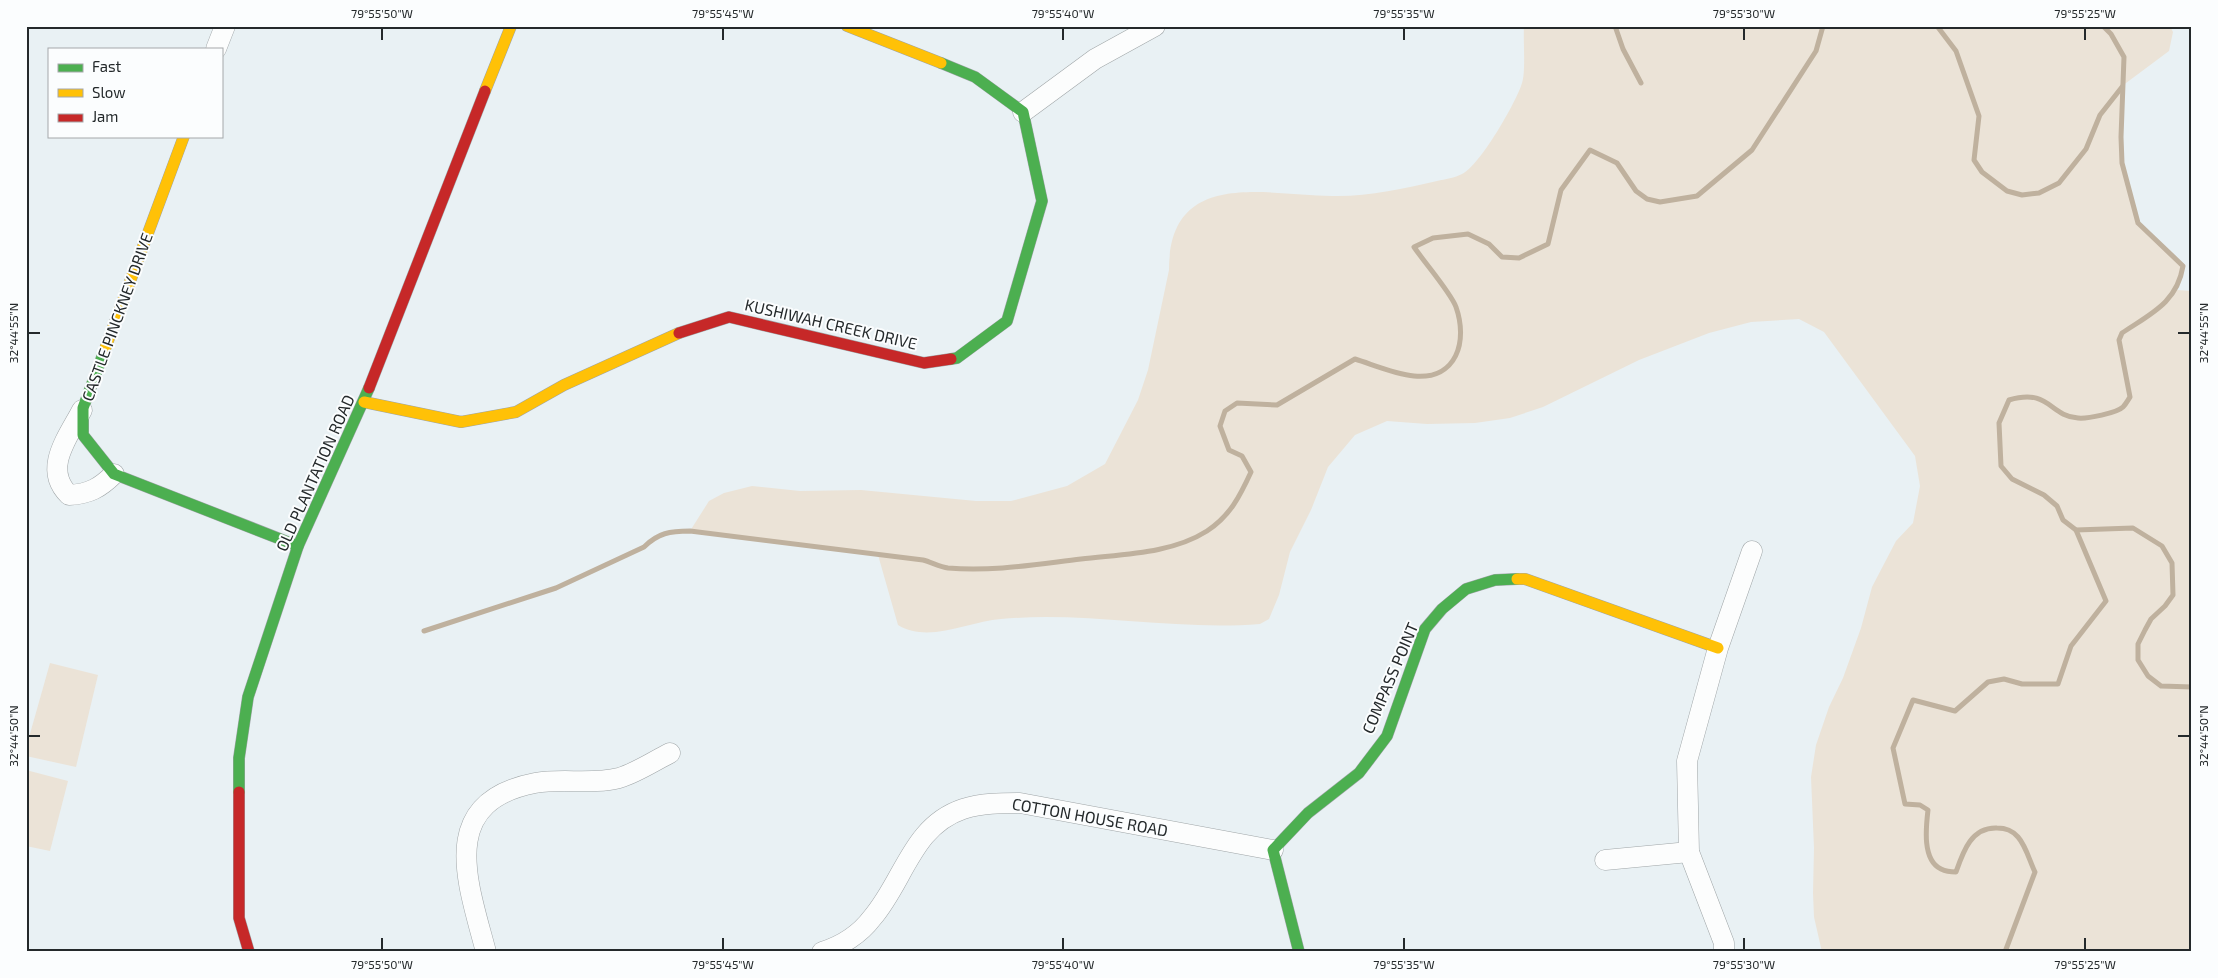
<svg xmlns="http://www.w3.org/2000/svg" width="2218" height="978" font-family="'Exo 2',sans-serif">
<rect width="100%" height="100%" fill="#e9f1f4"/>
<!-- green -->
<g fill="#ebe3d7">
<path d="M 1524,26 L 2170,26 L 2173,32 L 2169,51 L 2122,86 L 2122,163 L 2138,223 L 2183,266 L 2177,290 L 2192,291 L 2192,952 L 1822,952 L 1814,917 L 1813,893 L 1814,848 L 1811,777 L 1816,745 L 1829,707 L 1843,678 L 1861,628 L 1872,587 L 1896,541 L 1913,523 L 1920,486 L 1915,456 L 1824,332 L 1799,319 L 1751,322 L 1709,333 L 1639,360 L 1543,407 L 1510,418 L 1475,423 L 1427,424 L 1387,421 L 1355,435 L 1328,467 L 1311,510 L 1290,552 L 1279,595 L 1269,619 L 1260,624 C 1173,631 1087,611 1001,619 C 969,621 929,644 898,625 L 878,555 L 690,531 L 709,501 L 724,493 L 752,486 L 800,491 L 861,490 L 976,501 L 1011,501 L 1067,486 L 1105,464 L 1138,400 L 1148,370 L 1169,270 C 1169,168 1264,195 1332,196 C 1366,197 1403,189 1437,181 C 1445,179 1455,178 1462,174 C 1479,167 1517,101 1522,83 C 1526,71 1523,41 1524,26 Z"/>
<polygon points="50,663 98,675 76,767 26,756 26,748"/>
<polygon points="26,770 68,781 50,851 26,846"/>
</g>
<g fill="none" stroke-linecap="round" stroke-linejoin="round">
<!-- stream -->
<g stroke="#bfb19e" stroke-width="5">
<polyline points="1615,26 1623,49 1641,83"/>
<polyline points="1937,26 1956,51 1979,116 1974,160 1982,172 2007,191 2022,195 2039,193 2059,183 2086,149 2100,115 2122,87"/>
<path d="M 2103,26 L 2111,34 L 2124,57 L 2121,137 L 2122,163 L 2138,223 L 2183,266 C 2177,303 2150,314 2122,333 L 2119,340 L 2130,397 C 2128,400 2126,404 2123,407 C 2117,413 2087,419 2078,418 C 2049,416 2050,388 2009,400 L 1999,423 L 2001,466 L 2012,479 L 2044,495 L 2057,506 L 2063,520 L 2076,530 L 2133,528 L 2162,546 L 2172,563 L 2173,595 L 2165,606 L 2151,619 L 2145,630 L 2138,644 L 2138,660 L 2148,676 L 2161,686 L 2192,687"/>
<path d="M 424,631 L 556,588 L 644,547 C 658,533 670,531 690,531 L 923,560 C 931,562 940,567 948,568 C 992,572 1038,564 1081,559 C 1122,554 1171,554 1207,531 C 1230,516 1240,496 1251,472 L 1242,456 L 1229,450 L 1220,426 L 1225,411 L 1237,403 L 1277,405 L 1355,359 C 1374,365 1395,374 1414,376 C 1457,380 1468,341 1456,307 C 1451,293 1424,262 1414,247 L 1433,238 L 1468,234 L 1489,244 L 1502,257 L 1519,258 L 1548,244 L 1561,190 L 1590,150 L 1617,163 L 1636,191 L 1647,199 L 1660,202 L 1697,196 L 1752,150 L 1816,51 L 1823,26"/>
<path d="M 2005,952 L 2035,872 C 2030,862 2026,846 2018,837 C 2012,830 2006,828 1997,828 C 1971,827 1963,852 1956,872 C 1952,872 1945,871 1941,869 C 1922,860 1926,827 1928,810 L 1920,805 L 1905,804 L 1893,748 L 1913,700 L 1955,711 L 1988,682 L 2004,679 L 2022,684 L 2058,684 L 2071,646 L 2106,601 L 2076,530"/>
</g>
<defs>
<g id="street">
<polyline points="216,49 225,26"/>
<polyline points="1023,112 1095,59 1155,26"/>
<path d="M 82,410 C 68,437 42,469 69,495 C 89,494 100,488 114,474"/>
<polyline points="1605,860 1689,852"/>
<path d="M 486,952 C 468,883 436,802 535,783 C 562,778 592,785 619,778 C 636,773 654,761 670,753"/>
<path d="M 822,952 C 841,946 860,934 872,918 C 904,881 912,826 963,809 C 982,803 1001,803 1020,803 L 1273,850"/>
<polyline points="1724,952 1724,943 1689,852 1687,761 1718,648 1752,551"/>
</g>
<g id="fast">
<polyline points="941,63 975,77 1023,112 1042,201 1007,321 957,358 951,359"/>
<polyline points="105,349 83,408 83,435 114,474 298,546"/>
<polyline points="239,792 239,758 248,697 298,546 369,388"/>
<polyline points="1299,952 1273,850 1308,813 1359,773 1387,736 1425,629 1442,609 1466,589 1495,580 1517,579"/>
</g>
<g id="slow">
<polyline points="847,26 941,63"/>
<polyline points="485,91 511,26"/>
<polyline points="105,349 184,136"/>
<polyline points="364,402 461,422 516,412 564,385 679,333"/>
<polyline points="1517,579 1525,579 1718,648"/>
</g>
<g id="jam">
<polyline points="679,333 729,317 924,363 951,359"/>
<polyline points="369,388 485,91"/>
<polyline points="239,792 239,918 249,952"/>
</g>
</defs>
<!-- street casing -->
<use href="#street" stroke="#9fa5a7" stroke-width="21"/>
<!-- fast casing -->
<use href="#fast" stroke="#9fa5a7" stroke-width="12"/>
<!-- slow casing -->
<use href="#slow" stroke="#9fa5a7" stroke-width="12"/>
<!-- jam casing -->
<use href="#jam" stroke="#9fa5a7" stroke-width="12"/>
<!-- street -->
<use href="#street" stroke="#fcfdfd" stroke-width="20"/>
<!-- fast -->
<use href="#fast" stroke="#4caf50" stroke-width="11"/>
<!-- slow -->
<use href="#slow" stroke="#ffc107" stroke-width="11"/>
<!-- jam -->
<use href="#jam" stroke="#c62828" stroke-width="11"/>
</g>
<!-- ticks -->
<path fill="none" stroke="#24292b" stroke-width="2" d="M 382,28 L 382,40M 723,28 L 723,40M 1063,28 L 1063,40M 1404,28 L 1404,40M 1744,28 L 1744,40M 2085,28 L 2085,40M 28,333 L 40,333M 2178,333 L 2190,333M 28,736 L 40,736M 2178,736 L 2190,736M 382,938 L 382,950M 723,938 L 723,950M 1063,938 L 1063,950M 1404,938 L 1404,950M 1744,938 L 1744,950M 2085,938 L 2085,950"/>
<g text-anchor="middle" stroke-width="4" stroke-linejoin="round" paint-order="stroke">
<!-- street labels -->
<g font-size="16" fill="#24292b" stroke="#fbfdfe">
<text transform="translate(117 317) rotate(-70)" y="6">CASTLE PINCKNEY DRIVE</text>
<text transform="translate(831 324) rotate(13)" y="6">KUSHIWAH CREEK DRIVE</text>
<text transform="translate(315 473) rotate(-66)" y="6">OLD PLANTATION ROAD</text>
<text transform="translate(1390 678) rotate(-67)" y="6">COMPASS POINT</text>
<text transform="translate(1090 817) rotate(10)" y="6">COTTON HOUSE ROAD</text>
</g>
</g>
<!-- border -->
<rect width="2218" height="978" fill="none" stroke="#fbfdfe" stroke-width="55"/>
<!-- legend -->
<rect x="48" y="48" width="175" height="90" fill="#fbfdfe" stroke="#a5a8aa"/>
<rect x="58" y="64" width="25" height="8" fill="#4caf50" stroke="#a5a8aa"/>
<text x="92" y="72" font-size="15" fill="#24292b">Fast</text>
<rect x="58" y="89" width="25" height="8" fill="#ffc107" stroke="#a5a8aa"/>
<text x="92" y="98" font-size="15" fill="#24292b">Slow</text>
<rect x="58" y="114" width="25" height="8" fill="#c62828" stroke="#a5a8aa"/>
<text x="92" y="122" font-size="15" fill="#24292b">Jam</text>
<rect x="28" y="28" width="2162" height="922" fill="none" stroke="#24292b" stroke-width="2"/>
<g font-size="12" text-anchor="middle" fill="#24292b">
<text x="382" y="18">79°55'50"W</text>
<text x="723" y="18">79°55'45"W</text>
<text x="1063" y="18">79°55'40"W</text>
<text x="1404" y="18">79°55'35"W</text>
<text x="1744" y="18">79°55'30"W</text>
<text x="2085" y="18">79°55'25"W</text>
<text transform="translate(14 333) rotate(-90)" y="4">32°44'55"N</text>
<text transform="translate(2204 333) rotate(-90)" y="4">32°44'55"N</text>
<text transform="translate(14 736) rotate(-90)" y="4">32°44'50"N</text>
<text transform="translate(2204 736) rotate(-90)" y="4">32°44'50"N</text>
<text x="382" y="969">79°55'50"W</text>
<text x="723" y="969">79°55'45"W</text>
<text x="1063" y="969">79°55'40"W</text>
<text x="1404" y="969">79°55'35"W</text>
<text x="1744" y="969">79°55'30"W</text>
<text x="2085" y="969">79°55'25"W</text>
</g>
</svg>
